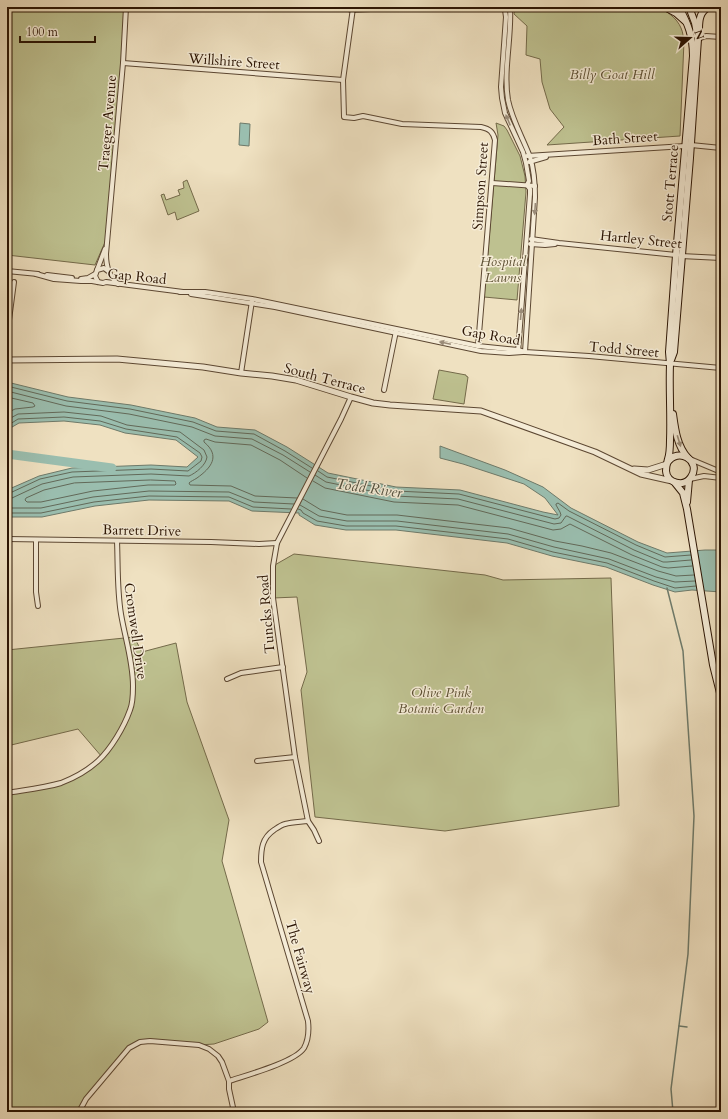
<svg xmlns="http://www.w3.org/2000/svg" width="728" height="1119" font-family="Cardo,serif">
<rect width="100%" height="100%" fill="#efe1c1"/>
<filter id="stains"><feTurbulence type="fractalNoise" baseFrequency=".005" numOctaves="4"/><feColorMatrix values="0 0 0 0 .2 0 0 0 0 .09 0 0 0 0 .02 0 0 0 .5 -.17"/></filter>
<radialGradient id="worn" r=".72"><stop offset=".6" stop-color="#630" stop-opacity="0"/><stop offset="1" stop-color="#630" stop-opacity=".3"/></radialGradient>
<!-- green -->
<g fill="#bec190" stroke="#746a4a">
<polygon points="7,7 126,7 109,233 95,265 7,255"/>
<path d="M 515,7 L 656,7 C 666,10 677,18 681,28 C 683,32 683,37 684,41 L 680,136 L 547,145 L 564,127 L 550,109 L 542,82 L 540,59 L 526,55 L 527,26 L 514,14 Z"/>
<polygon points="496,123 504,126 507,130 520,156 525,176 526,192 517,300 484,297 498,135"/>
<polygon points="187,180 199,211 177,220 175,212 168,215 161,195 164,194 166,200 180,195 178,190 184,188 183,182"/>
<polygon points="439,370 466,375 466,376 468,377 464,404 433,399"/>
<polygon points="294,554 485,575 503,580 611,578 619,806 445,831 315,817 301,690 307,672 297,597 273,598 273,566"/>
<polygon points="134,637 142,652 176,643 187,702 229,820 222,861 268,1022 259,1029 214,1044 199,1045 150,1041 129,1048 86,1099 79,1112 7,1112 7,835 8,835 7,830 7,793 51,785 79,774 102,757 78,729 7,746 7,650"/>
</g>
<!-- water -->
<g fill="#9abeaf" stroke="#6e7a6a">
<polygon points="240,123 250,124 249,146 239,145"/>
<polygon points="7,382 68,397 131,405 195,418 217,427 255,430 287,447 328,473 396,487 460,490 543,512 558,515 545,498 524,484 463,464 440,458 440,446 505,470 543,487 571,508 638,542 667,553 705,550 719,550 721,549 721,592 692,590 675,592 653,585 606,567 552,556 507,543 396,530 346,530 315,525 299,515 299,513 252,511 229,501 149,500 95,506 42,517 7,517 7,490 39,476 72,468 151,465 187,467 198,457 176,440 125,433 100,425 64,421 19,423 7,430"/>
</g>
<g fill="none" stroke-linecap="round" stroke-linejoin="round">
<!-- shore -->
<g stroke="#626959" stroke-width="1">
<polyline points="7,386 67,401 130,409 193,422 216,431 254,434 285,451 312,468"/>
<polyline points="7,391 66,406 129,414 192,427 215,436 252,439 283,455 310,472"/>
<polyline points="7,397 33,403 35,406 33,407 15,409 7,413"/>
<path d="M 7,420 L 18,414 L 64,412 L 101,416 L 127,425 L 180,432 L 204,450 L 207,457 C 206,465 196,473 189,476 L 151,474 L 73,477 L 42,484 L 12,498 L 7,499"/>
<polyline points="7,426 18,419 64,417 100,421 126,429 177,437 200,453 202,457 201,461 188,471 151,469 72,472 40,479 10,493 7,494"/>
<polyline points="318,471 327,477 396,491 459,494 555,519 559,518 561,515 560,512 556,505 556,504 558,503 569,511 636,545 665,557 691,555"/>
<polyline points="315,475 326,482 395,496 458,499 554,524 561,523 566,516 567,516 634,550 663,562 667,562 691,560"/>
<polygon points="151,480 175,481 176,484 175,485 148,485 93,491 41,502 27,502 25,500 26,498 44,490 74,483"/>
<polyline points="313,481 325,488 394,502 458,505 553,530 561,529 570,524 632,555 662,567 668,568 692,566"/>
<path d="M 297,498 L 255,496 L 231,486 L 190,485 L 189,483 C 191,481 194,480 197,478 C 211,468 221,456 204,442 L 204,440 L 206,439 L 215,442 L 251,445 L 280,460 L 307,478"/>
<polyline points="303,499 321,510 347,515 397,515 509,528 555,541 582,546 611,553 658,571 676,576 694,575"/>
<polyline points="300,505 319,516 347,521 397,521 508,534 554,547 609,559 656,577 675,582 695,581"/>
<polyline points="7,508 41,508 93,497 149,491 229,492 254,502 294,504"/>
<polyline points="298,509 301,510 303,513 317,521 346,526 396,526 508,539 553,552 607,563 654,581 675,588 696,586"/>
<polyline points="7,513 41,513 94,502 149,496 229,497 253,507 291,509"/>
</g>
<!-- stream -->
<g stroke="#6e7a6a" stroke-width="1.5">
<polyline points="667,588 683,651 694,816 688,954 671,1089 673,1112"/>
<polyline points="679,1026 687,1027"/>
</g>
<!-- river -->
<polyline stroke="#9abeaf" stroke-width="9" points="7,454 112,468"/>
<defs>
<g id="minor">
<polyline points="503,7 505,10 506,17 501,87 502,98 505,113 523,152 526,163 529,181 527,185 530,189 530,194 518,352"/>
<path d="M 510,7 C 512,37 503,70 508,100 C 512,120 523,138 530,157 C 534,170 535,184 535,197 L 525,352"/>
<path d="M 353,8 L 343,80 L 344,117 L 354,118 L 363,116 L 402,124 L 481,127 C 490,129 493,132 495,140 L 478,346"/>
<polyline points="698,39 706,36 721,37"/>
<polyline points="123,63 343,80"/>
<polyline points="691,145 721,148"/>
<polyline points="527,156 685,146"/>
<polyline points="529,162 546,157"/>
<polyline points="492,183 535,186"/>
<polyline points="531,239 559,243 676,255"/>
<polyline points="530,244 545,245 555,244"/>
<polyline points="681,256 721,258"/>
<polyline points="97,270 105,249"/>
<polyline points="7,271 38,274"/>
<polyline points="36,274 54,279 81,281 92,281 103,283 106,282 183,292"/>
<polyline points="47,275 72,278"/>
<polyline points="81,279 88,278 95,274"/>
<polyline points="98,282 95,276 97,270 104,268 108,271"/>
<path d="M 118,284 C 108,276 106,265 106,254 L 123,63 L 126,7"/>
<polyline points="180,292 205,292 252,299 478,346 518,350 525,352 589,356 721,368"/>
<polyline points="191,294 275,307 481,351 509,353 523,352"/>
<polyline points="7,335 14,282"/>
<polyline points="241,373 252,301"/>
<polyline points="384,390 396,331"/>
<polyline points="690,459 721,472"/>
<polyline points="690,479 704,476 721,478"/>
<polyline points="7,539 211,542 259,544 277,543"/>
<polyline points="36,540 36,592 38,606"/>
<polyline points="227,679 241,673 283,667"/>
<polyline points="257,761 295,757"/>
<path d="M 7,793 C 25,790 44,788 61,783 C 74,778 88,770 98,761 C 111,749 124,727 130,710 C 133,703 133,694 133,686 C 133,661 125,638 121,614 C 117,590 118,565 117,541"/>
<polyline points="319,841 314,830 308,821 295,757 273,598 273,566 277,543 341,419 351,397"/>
<path d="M 229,1081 C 247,1075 295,1062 304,1048 C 309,1039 309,1030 308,1021 L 261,862 C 261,849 262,838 274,830 C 277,828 281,825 285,824 C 292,822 300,822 308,821"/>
<polyline points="79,1112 86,1099 129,1048 140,1042 150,1041 199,1045 209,1049 218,1056 222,1062 229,1081 229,1089 234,1112"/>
</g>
<g id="tertiary">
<polyline points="7,360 117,359 203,367 241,373 272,376 296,380 351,397 373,403 390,405 481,411 595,452 641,474 672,481"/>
<polyline points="634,469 648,470 667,464"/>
</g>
<g id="secondary">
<polyline points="665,7 676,13 685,21"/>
<path d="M 699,29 C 699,20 700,11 709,7"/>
<polyline points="671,360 674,352 690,158 698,39 695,23 689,7"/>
<path d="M 673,414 C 675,429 677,446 688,458"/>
<path d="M 667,463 C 678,446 702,461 691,477 C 684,488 667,483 666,471 C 666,466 667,463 668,459 C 670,453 670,446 670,440 C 671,415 669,389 670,364 L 669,352 L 676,255 L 693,56 C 693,36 688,24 679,7"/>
<polyline points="675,483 683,493 687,509 713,665 721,697"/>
<polyline points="687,502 689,480"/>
</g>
<polyline id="trunk" points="342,7 353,8 389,7"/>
</defs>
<!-- minor casing -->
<use href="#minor" stroke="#5c4732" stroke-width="6"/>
<!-- tertiary casing -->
<use href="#tertiary" stroke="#5c4732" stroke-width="7"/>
<!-- secondary casing -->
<use href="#secondary" stroke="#2b1403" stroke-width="8"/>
<!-- trunk casing -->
<use href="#trunk" stroke="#2b1403" stroke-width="9"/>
<!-- minor -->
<use href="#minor" stroke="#f5ecd7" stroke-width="4"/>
<!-- tertiary -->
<use href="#tertiary" stroke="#f5ecd7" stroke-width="5"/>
<!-- secondary -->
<use href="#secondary" stroke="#f5ecd7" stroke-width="6"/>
<!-- trunk -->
<use href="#trunk" stroke="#e8c080" stroke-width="7"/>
</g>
<!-- one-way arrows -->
<defs><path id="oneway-solid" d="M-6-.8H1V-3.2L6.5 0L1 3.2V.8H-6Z"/></defs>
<g fill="#9a8b78">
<use href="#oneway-solid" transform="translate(508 120) rotate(-112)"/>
<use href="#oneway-solid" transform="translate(535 209) rotate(94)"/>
<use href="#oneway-solid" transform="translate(521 314) rotate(-85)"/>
<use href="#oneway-solid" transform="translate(445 343) rotate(-168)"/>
<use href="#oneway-solid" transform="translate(679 441) rotate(73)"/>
</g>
<g text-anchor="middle" stroke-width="3" stroke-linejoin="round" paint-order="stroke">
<!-- street labels -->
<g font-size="14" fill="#2b1403" stroke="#f5ecd7">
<text transform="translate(234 61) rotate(4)" y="5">Willshire Street</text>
<text transform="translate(107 123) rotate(-85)" y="5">Traeger Avenue</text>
<text transform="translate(625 138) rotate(-4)" y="5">Bath Street</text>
<text transform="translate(670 183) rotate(-85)" y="5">Stott Terrace</text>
<text transform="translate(480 186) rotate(-86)" y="5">Simpson Street</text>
<text transform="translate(641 239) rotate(6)" y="5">Hartley Street</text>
<text transform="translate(137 276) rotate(6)" y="5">Gap Road</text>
<text transform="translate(491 335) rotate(10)" y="5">Gap Road</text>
<text transform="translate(624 349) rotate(5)" y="5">Todd Street</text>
<text transform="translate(325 378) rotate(15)" y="5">South Terrace</text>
<text transform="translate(142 530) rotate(1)" y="5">Barrett Drive</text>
<text transform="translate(266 614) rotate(-95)" y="5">Tuncks Road</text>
<text transform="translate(136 631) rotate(82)" y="5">Cromwell Drive</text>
<text transform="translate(301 957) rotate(74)" y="5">The Fairway</text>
</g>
<!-- park labels -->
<g font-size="14" font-style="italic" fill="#5e5134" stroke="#f5ecd7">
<text x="612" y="79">Billy Goat Hill</text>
<text x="503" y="266">Hospital<tspan x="503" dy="16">Lawns</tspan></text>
<text x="441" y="697">Olive Pink<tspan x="441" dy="16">Botanic Garden</tspan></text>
</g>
<!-- water labels -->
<g font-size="15" font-style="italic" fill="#52503f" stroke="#f5ecd7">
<text transform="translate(369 488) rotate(8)" y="5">Todd River</text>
</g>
</g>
<!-- margin -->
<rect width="728" height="1119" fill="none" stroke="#efe1c1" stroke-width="24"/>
<rect x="8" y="8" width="712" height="1103" fill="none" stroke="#2b1403" stroke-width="2"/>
<rect x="12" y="12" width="704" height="1095" fill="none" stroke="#2b1403"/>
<!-- north arrow -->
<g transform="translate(690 38) rotate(70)" stroke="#f5ecd7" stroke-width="3" paint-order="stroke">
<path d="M0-3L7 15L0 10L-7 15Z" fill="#2b1403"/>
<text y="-6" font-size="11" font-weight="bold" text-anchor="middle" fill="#2b1403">N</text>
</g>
<!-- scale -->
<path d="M20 36v6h75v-6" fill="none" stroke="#2b1403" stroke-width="2"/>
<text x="26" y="36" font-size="12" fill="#2b1403" stroke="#f5ecd7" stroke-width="3" paint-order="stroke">100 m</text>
<rect width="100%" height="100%" filter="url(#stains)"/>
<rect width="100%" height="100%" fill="url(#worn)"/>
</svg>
